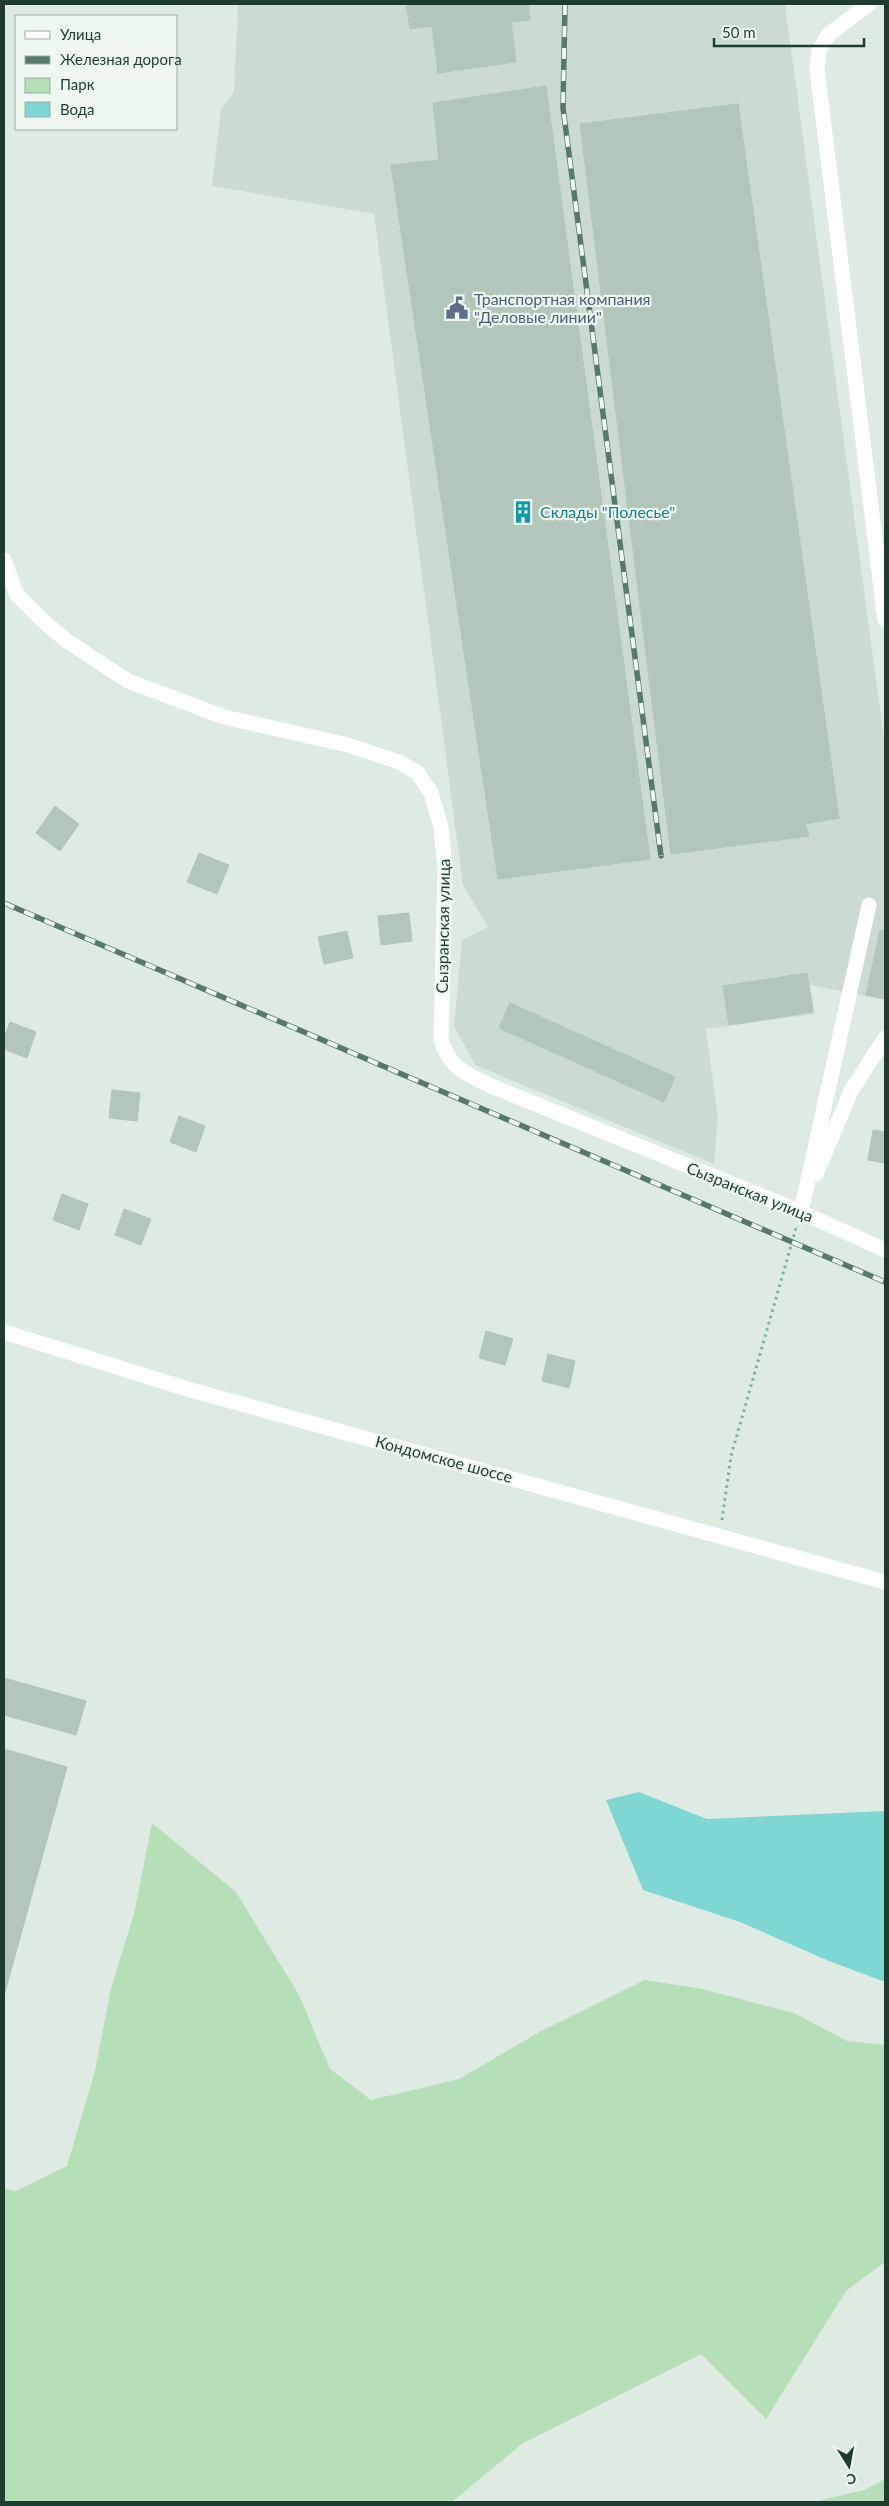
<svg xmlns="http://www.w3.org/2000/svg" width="889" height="2506" font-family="Lato,sans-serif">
<rect width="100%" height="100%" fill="#deebe3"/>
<!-- built -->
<polygon fill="#ccdbd1" points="238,4 785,4 885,746 885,1000 810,985 815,1014 706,1029 718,1118 714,1164 475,1065 454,1026 462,940 488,927 463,885 374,214 212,186 221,109 234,92"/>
<!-- green -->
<g fill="#b4dfb7">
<polygon points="152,1823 236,1892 299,1995 330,2069 371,2100 459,2079 543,2030 645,1980 702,1989 794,2013 847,2041 885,2045 885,2262 846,2291 766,2419 701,2354 523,2443 452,2502 4,2502 4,2188 16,2191 67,2166 95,2071 111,1988 134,1914"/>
<polygon points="885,2479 885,2502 814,2502 864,2490"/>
</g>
<!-- water -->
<polygon fill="#7fd7d3" points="639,1792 707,1819 885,1811 885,1982 829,1961 740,1922 643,1890 606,1800"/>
<!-- building -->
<g fill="#b3c6bb" stroke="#b0c6b8">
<polygon points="406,4 528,4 530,20 511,22 516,62 438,73 432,26 410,29"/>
<polygon points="546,86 650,859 498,879 391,165 439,160 433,103"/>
<polygon points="738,104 839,818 805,824 809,836 671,854 580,124"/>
<polygon points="55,806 79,824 60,851 36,833"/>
<polygon points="199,853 229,865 217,894 187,882"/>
<polygon points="409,913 412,941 381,945 378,916"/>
<polygon points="880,930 885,931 885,999 866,995"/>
<polygon points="347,931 353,958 324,964 318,937"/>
<polygon points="807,973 813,1012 729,1025 723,986"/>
<polygon points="510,1003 675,1077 664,1102 499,1028"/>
<polygon points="10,1022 36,1032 27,1058 4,1049 4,1039"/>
<polygon points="112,1090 140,1093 137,1121 109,1118"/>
<polygon points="179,1116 205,1126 196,1152 170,1142"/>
<polygon points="873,1130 885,1132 885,1163 868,1160"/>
<polygon points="62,1194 88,1204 79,1230 53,1220"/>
<polygon points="124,1209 151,1219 141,1245 115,1235"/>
<polygon points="486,1331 513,1339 505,1365 479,1358"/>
<polygon points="548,1354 575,1361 569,1388 542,1381"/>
<polygon points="4,1678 86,1701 76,1735 4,1715"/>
<polygon points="4,1749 67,1767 4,1996"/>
</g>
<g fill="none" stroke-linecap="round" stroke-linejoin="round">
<!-- path -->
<polyline stroke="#7bb396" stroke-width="3" stroke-dasharray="2.5 4" stroke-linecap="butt" points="722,1520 731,1456 796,1228"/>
<!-- minor -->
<g stroke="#fff" stroke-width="15">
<polyline points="869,4 829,34 819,50 817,69 885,620"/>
<path d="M 4,560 L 17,595 L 43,621 L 67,641 L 128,681 L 224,717 L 348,745 L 399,762 L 418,773 L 431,793 L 441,827 L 445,868 L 441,1039 C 449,1069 466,1073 491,1086 L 801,1212 L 885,1250"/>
<polyline points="816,1174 851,1091 885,1038"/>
<polyline points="801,1212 869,905"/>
<polyline points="4,1332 191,1390 885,1582"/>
</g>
<defs>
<g id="rail">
<polyline points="565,4 563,108 661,856"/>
<polyline points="4,903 885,1282"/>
</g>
</defs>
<!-- rail casing -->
<use href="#rail" stroke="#577969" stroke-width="5.5"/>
<!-- rail -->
<use href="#rail" stroke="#eef8f1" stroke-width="4" stroke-dasharray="11" stroke-linecap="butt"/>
</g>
<!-- icons -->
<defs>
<symbol id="civic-bare" viewBox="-9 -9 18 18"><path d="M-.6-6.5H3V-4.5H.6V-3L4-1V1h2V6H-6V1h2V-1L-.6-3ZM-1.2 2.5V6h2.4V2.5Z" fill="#5c6f8a" stroke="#eef8f1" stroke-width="2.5" paint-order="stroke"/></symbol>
<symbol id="building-bare" viewBox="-9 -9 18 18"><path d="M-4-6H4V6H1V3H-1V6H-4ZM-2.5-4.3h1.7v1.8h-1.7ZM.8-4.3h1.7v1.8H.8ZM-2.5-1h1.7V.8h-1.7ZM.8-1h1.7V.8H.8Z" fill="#0f9aa8" stroke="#eef8f1" stroke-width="2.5" paint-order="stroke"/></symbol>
</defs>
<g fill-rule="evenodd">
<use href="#civic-bare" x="441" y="292" width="32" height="32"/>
<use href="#building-bare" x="507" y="496" width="32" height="32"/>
</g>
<g text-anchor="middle" stroke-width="4.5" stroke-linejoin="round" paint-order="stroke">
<!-- service labels -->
<g font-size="16" fill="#4e5e75" stroke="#eef8f1" text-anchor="start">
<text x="474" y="305">Транспортная компания<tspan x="474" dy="18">"Деловые линии"</tspan></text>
</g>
<!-- culture labels -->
<g font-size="16" fill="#0d838f" stroke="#eef8f1" text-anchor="start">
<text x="540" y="518">Склады "Полесье"</text>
</g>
<!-- street labels -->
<g font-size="16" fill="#1e3d2e" stroke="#eef8f1">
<text transform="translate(443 926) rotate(-89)" y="6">Сызранская улица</text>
<text transform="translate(750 1192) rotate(22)" y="6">Сызранская улица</text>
<text transform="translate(444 1459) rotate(15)" y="6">Кондомское шоссе</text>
</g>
</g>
<!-- border -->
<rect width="889" height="2506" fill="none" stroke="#1e3d2e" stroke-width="10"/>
<!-- legend -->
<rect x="15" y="15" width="162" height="115" fill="#eef8f1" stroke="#9bada3"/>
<rect x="25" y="31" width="25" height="8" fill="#ffffff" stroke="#9bada3"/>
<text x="60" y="40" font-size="15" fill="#1e3d2e">Улица</text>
<rect x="25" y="56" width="25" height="8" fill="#577969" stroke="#9bada3"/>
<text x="60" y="65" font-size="15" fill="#1e3d2e">Железная дорога</text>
<rect x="25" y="78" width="25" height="15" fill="#b4dfb7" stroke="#9bada3"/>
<text x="60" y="90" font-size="15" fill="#1e3d2e">Парк</text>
<rect x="25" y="102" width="25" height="15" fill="#7fd7d3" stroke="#9bada3"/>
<text x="60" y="115" font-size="15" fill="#1e3d2e">Вода</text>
<!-- north arrow -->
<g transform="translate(849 2466) rotate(169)" stroke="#eef8f1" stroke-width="4" paint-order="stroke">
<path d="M0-4L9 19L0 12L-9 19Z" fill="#1e3d2e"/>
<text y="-8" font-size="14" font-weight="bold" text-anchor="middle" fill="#1e3d2e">С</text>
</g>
<!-- scale -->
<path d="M714 38v8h150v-8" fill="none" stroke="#1e3d2e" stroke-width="2.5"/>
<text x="722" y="38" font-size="15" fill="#1e3d2e" stroke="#eef8f1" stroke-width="4" paint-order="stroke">50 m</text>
</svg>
